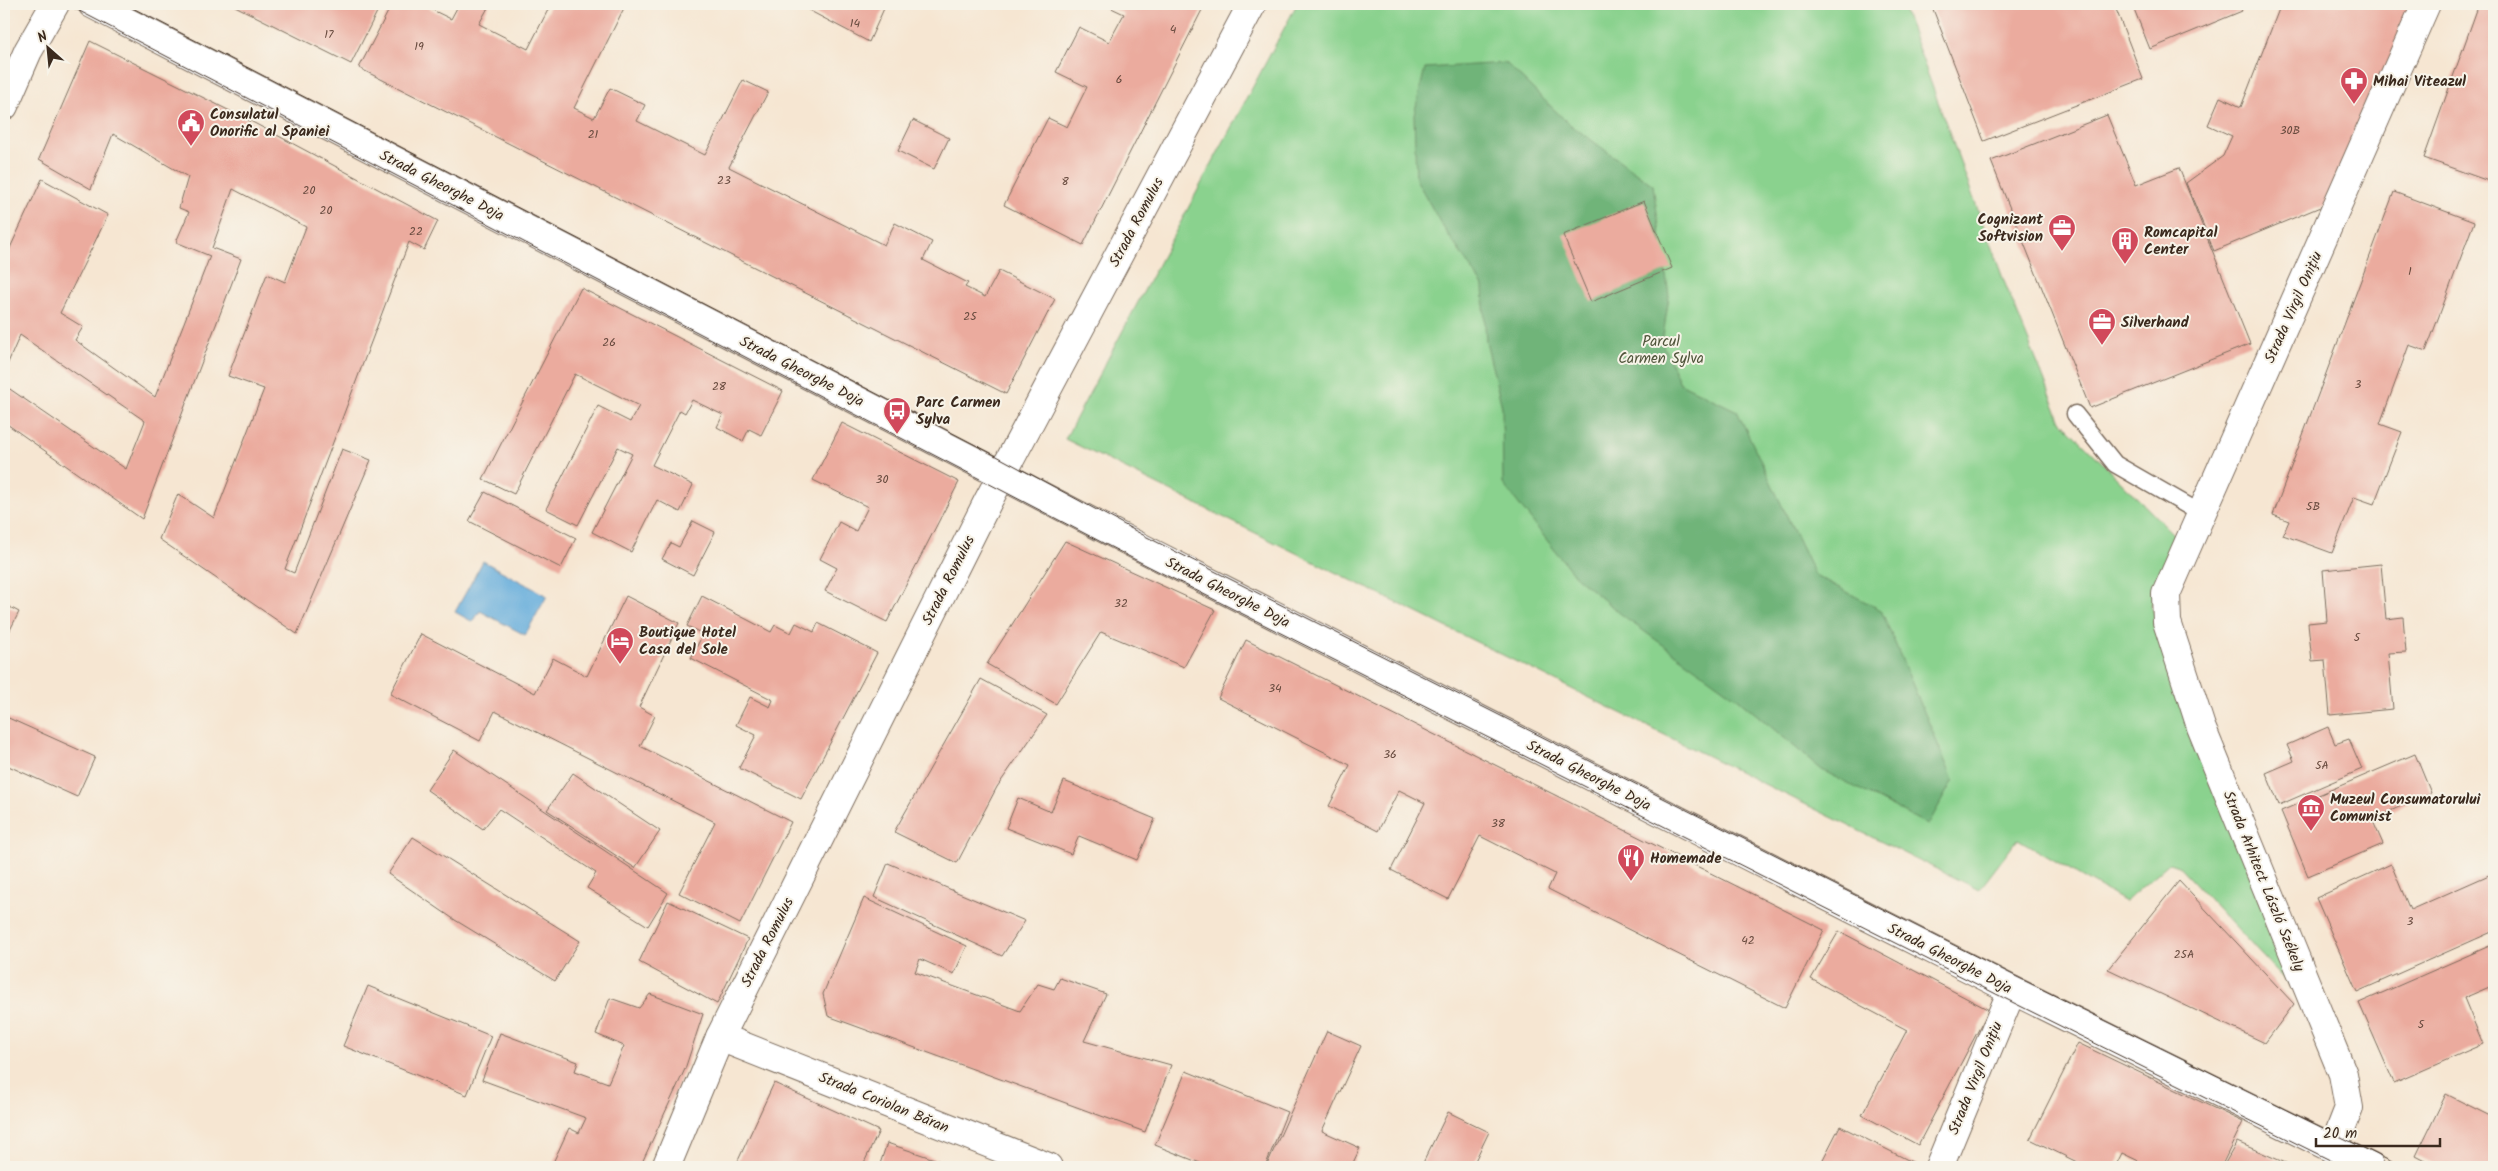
<svg xmlns="http://www.w3.org/2000/svg" width="2498" height="1171" font-family="Kalam,sans-serif">
<rect width="100%" height="100%" fill="#f7f3e8"/>
<filter id="ink" filterUnits="userSpaceOnUse"><feTurbulence type="fractalNoise" baseFrequency=".02" numOctaves="2"/><feDisplacementMap in="SourceGraphic" scale="10" xChannelSelector="R" yChannelSelector="G"/><feConvolveMatrix kernelMatrix="1 2 1 2 8 2 1 2 1" color-interpolation-filters="sRGB"/></filter>
<filter id="wash" filterUnits="userSpaceOnUse"><feTurbulence type="fractalNoise" baseFrequency=".0096" numOctaves="4" result="noise"/><feDisplacementMap in="SourceGraphic" scale="20" xChannelSelector="R" yChannelSelector="G"/><feGaussianBlur stdDeviation="1.12" result="paint"/><feColorMatrix in="noise" values="0 0 0 0 0 0 0 0 0 0 0 0 0 0 0 0 0 1.4 0 .05"/><feComposite in="paint" operator="in"/></filter>
<g filter="url(#wash)">
<rect width="100%" height="100%" fill="#f6e6d2"/>
<!-- green -->
<polygon fill="#8ad28e" stroke="#627e56" points="1297,4 1902,4 2004,281 2061,421 2176,537 2151,605 2293,989 2178,866 2169,863 2125,902 2018,839 1979,890 1065,439"/>
<!-- forest -->
<polygon fill="#6fb479" stroke="#556f4c" points="1506,63 1568,123 1653,185 1669,296 1662,343 1680,383 1737,411 1815,575 1881,610 1953,780 1928,825 1822,770 1737,698 1627,619 1575,576 1503,484 1502,407 1486,342 1483,286 1441,224 1416,179 1414,115 1425,68"/>
<!-- water -->
<polygon fill="#63acdb" stroke="#4f6b7c" points="483,561 547,596 525,635 480,611 473,622 455,612"/>
<g id="blocks">
<!-- building -->
<g fill="#ebab9e">
<polygon points="231,4 381,4 351,64"/>
<polygon points="392,4 420,4 451,19 459,4 490,4 479,24 528,49 551,4 626,4 574,108 594,118 610,88 645,105 637,121 705,155 743,80 768,92 729,167 884,245 895,223 932,242 923,260 968,283 965,287 985,297 999,271 1055,299 1006,394 359,68"/>
<polygon points="797,4 886,4 869,42"/>
<polygon points="1103,4 1205,4 1083,245 1004,205 1048,118 1067,127 1087,87 1056,72 1079,27 1109,42 1124,14"/>
<polygon points="1931,4 2114,4 2143,79 1984,141"/>
<polygon points="2132,4 2238,4 2242,11 2150,49"/>
<polygon points="2281,4 2400,4 2416,9 2325,205 2214,251 2186,183 2223,156 2232,136 2208,125 2220,97 2241,107"/>
<polygon points="2479,4 2494,4 2494,183 2424,158"/>
<polygon points="90,41 256,124 438,221 424,250 409,242 285,569 294,573 342,449 371,460 297,634 159,539 178,494 214,518 264,389 228,376 267,274 285,282 306,227 233,189 212,248 241,259 142,519 4,422 4,385 126,469 145,421 20,335 4,372 4,261 42,179 108,215 60,313 83,327 75,340 155,397 210,256 176,242 189,212 179,208 188,177 113,134 91,189 39,159"/>
<polygon points="2107,115 2136,185 2179,168 2250,344 2090,408 1991,161"/>
<polygon points="913,120 949,138 934,169 898,151"/>
<polygon points="2394,192 2474,222 2426,351 2409,345 2380,424 2402,432 2374,504 2354,497 2332,553 2283,535 2289,521 2273,515"/>
<polygon points="1644,201 1672,268 1591,302 1563,235"/>
<polygon points="581,288 783,391 761,435 749,429 743,441 717,427 723,415 692,400 685,413 680,410 652,465 693,485 680,512 657,500 631,552 592,532 632,454 618,447 578,525 546,509 598,406 630,422 639,406 575,374 514,494 483,479"/>
<polygon points="842,423 959,482 887,622 825,591 837,568 820,559 839,522 856,531 868,507 813,480"/>
<polygon points="485,492 576,538 561,568 469,521"/>
<polygon points="693,521 715,532 693,575 662,559 671,543 679,547"/>
<polygon points="1065,541 1215,610 1184,667 1101,632 1056,704 987,664"/>
<polygon points="2381,564 2386,619 2403,617 2406,652 2388,653 2393,709 2330,715 2325,660 2312,661 2308,623 2327,621 2323,570"/>
<polygon points="626,596 679,623 639,707 655,716 640,746 791,822 740,924 679,893 715,822 495,711 480,741 390,694 421,634 535,693 553,658 587,676"/>
<polygon points="702,596 771,632 775,625 791,633 796,623 814,632 818,623 877,653 801,799 739,768 756,735 736,725 750,697 770,707 773,700 691,658 703,634 687,626"/>
<polygon points="4,604 19,612 4,642"/>
<polygon points="1246,640 1824,930 1785,1008 1548,889 1555,874 1480,836 1448,899 1391,870 1425,803 1399,790 1378,831 1329,806 1350,765 1218,698"/>
<polygon points="981,679 1047,715 997,787 957,863 894,832"/>
<polygon points="4,716 95,757 77,797 4,764"/>
<polygon points="2328,727 2335,744 2349,739 2362,769 2279,805 2266,773 2294,761 2287,745"/>
<polygon points="454,750 668,893 648,926 587,888 596,873 499,809 483,829 427,790"/>
<polygon points="2415,754 2431,793 2372,819 2383,844 2308,876 2281,811"/>
<polygon points="573,773 660,831 635,868 547,810"/>
<polygon points="1064,781 1155,819 1137,860 1079,836 1071,854 1006,828 1018,798 1051,812"/>
<polygon points="413,837 580,941 555,981 455,920 388,874"/>
<polygon points="888,863 1025,921 1002,956 874,897"/>
<polygon points="2391,864 2410,910 2489,875 2494,886 2494,931 2357,992 2316,898"/>
<polygon points="2179,881 2294,1004 2265,1043 2108,969"/>
<polygon points="864,898 967,946 954,974 920,959 915,972 1020,1011 1038,984 1054,989 1060,978 1106,994 1084,1041 1171,1065 1145,1132 828,1016 823,994"/>
<polygon points="668,901 748,939 717,1004 639,962"/>
<polygon points="1839,931 1989,1010 1918,1145 1862,1115 1907,1030 1811,979"/>
<polygon points="2494,944 2494,985 2464,998 2483,1044 2394,1083 2359,1003"/>
<polygon points="368,986 491,1036 467,1095 343,1046"/>
<polygon points="650,994 703,1014 685,1069 640,1167 551,1167 569,1128 579,1133 586,1118 482,1080 500,1033 578,1062 575,1071 608,1083 624,1046 596,1034 610,998 639,1008"/>
<polygon points="1327,1031 1361,1046 1322,1131 1360,1148 1351,1167 1266,1167"/>
<polygon points="2078,1043 2243,1122 2221,1167 2151,1167 2122,1153 2115,1167 2077,1167 2079,1163 2030,1139"/>
<polygon points="1186,1071 1287,1112 1265,1167 1210,1167 1155,1145"/>
<polygon points="774,1083 879,1131 862,1167 735,1167"/>
<polygon points="2446,1094 2494,1118 2494,1167 2437,1167 2416,1156"/>
<polygon points="1448,1112 1489,1132 1472,1167 1421,1167"/>
<polygon points="1840,1126 1922,1167 1819,1167"/>
<polygon points="2237,1142 2295,1167 2223,1167"/>
<polygon points="887,1143 958,1167 879,1167"/>
</g>
</g>
</g>
<g filter="url(#ink)">
<use href="#blocks" fill-opacity="0" stroke="#7c6c5d" stroke-width="1"/>
<g fill="none" stroke-linecap="round" stroke-linejoin="round">
<defs>
<polyline id="lane" points="2075,414 2115,464 2202,514"/>
<g id="street">
<polyline points="92,4 1136,545 2012,990 2370,1167"/>
<polyline points="4,106 28,51 55,4"/>
<polyline points="720,1037 1048,1167"/>
<polyline points="2333,1149 2349,1108 2343,1074 2201,727 2167,622 2166,594 2426,4"/>
<polyline points="666,1167 720,1037 988,501 1252,4"/>
<polyline points="1939,1167 2012,990"/>
</g>
</defs>
<!-- lane casing -->
<use href="#lane" stroke="#7c6c5d" stroke-width="19"/>
<!-- street casing -->
<use href="#street" stroke="#7c6c5d" stroke-width="30"/>
<!-- lane -->
<use href="#lane" stroke="#fff" stroke-width="16"/>
<!-- street -->
<use href="#street" stroke="#fff" stroke-width="28"/>
<!-- tram -->
<g stroke="#3b2a1e" stroke-width="1">
<polyline points="66,4 1130,557 2008,1000 2344,1167"/>
<polyline points="125,4 993,454 1145,536 2017,977 2402,1167"/>
</g>
</g>
</g>
<!-- icons -->
<defs>
<symbol id="pharmacy-pin" viewBox="-11 -11 22 30"><path d="M0 17L-7.5 6A9.5 9.5 0 1 1 7.5 6Z" fill="#d1495b" stroke="#f7f3e8"/><path d="M-2-6h4v4h4v4h-4v4h-4v-4h-4v-4h4Z" fill="#fff"/></symbol>
<symbol id="civic-pin" viewBox="-11 -11 22 30"><path d="M0 17L-7.5 6A9.5 9.5 0 1 1 7.5 6Z" fill="#d1495b" stroke="#f7f3e8"/><path d="M-.6-6.5H3V-4.5H.6V-3L4-1V1h2V6H-6V1h2V-1L-.6-3ZM-1.2 2.5V6h2.4V2.5Z" fill="#fff"/></symbol>
<symbol id="office-pin" viewBox="-11 -11 22 30"><path d="M0 17L-7.5 6A9.5 9.5 0 1 1 7.5 6Z" fill="#d1495b" stroke="#f7f3e8"/><path d="M-6-3h4V-5.5h4V-3h4V5H-6ZM-1-4.5V-3h2v-1.5ZM-6 0V1H6V0Z" fill="#fff"/></symbol>
<symbol id="building-pin" viewBox="-11 -11 22 30"><path d="M0 17L-7.5 6A9.5 9.5 0 1 1 7.5 6Z" fill="#d1495b" stroke="#f7f3e8"/><path d="M-4-6H4V6H1V3H-1V6H-4ZM-2.5-4.3h1.7v1.8h-1.7ZM.8-4.3h1.7v1.8H.8ZM-2.5-1h1.7V.8h-1.7ZM.8-1h1.7V.8H.8Z" fill="#fff"/></symbol>
<symbol id="bus-pin" viewBox="-11 -11 22 30"><path d="M0 17L-7.5 6A9.5 9.5 0 1 1 7.5 6Z" fill="#d1495b" stroke="#f7f3e8"/><path d="M-5-6H5V4H4V6H2V4H-2V6H-4V4H-5ZM-3.5-4V0h7V-4ZM-3.5 1.2v1.5H-2V1.2ZM2 1.2v1.5H3.5V1.2Z" fill="#fff"/></symbol>
<symbol id="hotel-pin" viewBox="-11 -11 22 30"><path d="M0 17L-7.5 6A9.5 9.5 0 1 1 7.5 6Z" fill="#d1495b" stroke="#f7f3e8"/><path d="M-6-4.5h1.5V1H6V5H4.5V3h-9V5H-6ZM-4 0a1.8 1.8 0 1 1 3.6 0ZM.5 0V-2.5h3Q6-2.5 6 0Z" fill="#fff"/></symbol>
<symbol id="museum-pin" viewBox="-11 -11 22 30"><path d="M0 17L-7.5 6A9.5 9.5 0 1 1 7.5 6Z" fill="#d1495b" stroke="#f7f3e8"/><path d="M0-6L6-3V-2H-6V-3ZM-5-1h2V3h-2ZM-1-1h2V3h-2ZM3-1h2V3H3ZM-6 4H6V6H-6Z" fill="#fff"/></symbol>
<symbol id="restaurant-pin" viewBox="-11 -11 22 30"><path d="M0 17L-7.5 6A9.5 9.5 0 1 1 7.5 6Z" fill="#d1495b" stroke="#f7f3e8"/><path d="M-5-6h1v4h1v-4h1v4h1v-4h1v5L-1.5 .5V6h-2V.5L-5-1ZM5-6V6H3V1.5H1.5Q1.5-4 5-6Z" fill="#fff"/></symbol>
</defs>
<g fill-rule="evenodd">
<use href="#pharmacy-pin" x="2338" y="65" width="32" height="43"/>
<use href="#civic-pin" x="175" y="107" width="32" height="43"/>
<use href="#office-pin" x="2046" y="212" width="32" height="43"/>
<use href="#building-pin" x="2109" y="225" width="32" height="43"/>
<use href="#office-pin" x="2086" y="306" width="32" height="43"/>
<use href="#bus-pin" x="881" y="395" width="32" height="43"/>
<use href="#hotel-pin" x="604" y="625" width="32" height="43"/>
<use href="#museum-pin" x="2295" y="792" width="32" height="43"/>
<use href="#restaurant-pin" x="1615" y="842" width="32" height="43"/>
</g>
<g text-anchor="middle" stroke-width="4" stroke-linejoin="round" paint-order="stroke">
<!-- number labels -->
<g font-size="12" fill="#674a3e">
<text x="855" y="27">14</text>
<text x="1173" y="33">4</text>
<text x="329" y="38">17</text>
<text x="419" y="50">19</text>
<text x="1119" y="83">6</text>
<text x="2290" y="134">30B</text>
<text x="593" y="138">21</text>
<text x="724" y="184">23</text>
<text x="1065" y="185">8</text>
<text x="309" y="194">20</text>
<text x="326" y="214">20</text>
<text x="416" y="235">22</text>
<text x="2410" y="275">1</text>
<text x="970" y="320">25</text>
<text x="609" y="346">26</text>
<text x="2358" y="388">3</text>
<text x="719" y="390">28</text>
<text x="882" y="483">30</text>
<text x="2313" y="510">5B</text>
<text x="1121" y="607">32</text>
<text x="2357" y="641">5</text>
<text x="1275" y="692">34</text>
<text x="1390" y="758">36</text>
<text x="2322" y="769">5A</text>
<text x="1498" y="827">38</text>
<text x="2410" y="925">3</text>
<text x="1748" y="944">42</text>
<text x="2184" y="958">25A</text>
<text x="2421" y="1028">5</text>
</g>
<!-- poi labels -->
<g font-size="15" font-weight="bold" fill="#3b2a1e" stroke="#f7f3e8" text-anchor="start">
<text x="2373" y="86">Mihai Viteazul</text>
<text x="210" y="119">Consulatul<tspan x="210" dy="17">Onorific al Spaniei</tspan></text>
<text x="2043" y="224" text-anchor="end">Cognizant<tspan x="2043" dy="17">Softvision</tspan></text>
<text x="2144" y="237">Romcapital<tspan x="2144" dy="17">Center</tspan></text>
<text x="2121" y="327">Silverhand</text>
<text x="916" y="407">Parc Carmen<tspan x="916" dy="17">Sylva</tspan></text>
<text x="639" y="637">Boutique Hotel<tspan x="639" dy="17">Casa del Sole</tspan></text>
<text x="2330" y="804">Muzeul Consumatorului<tspan x="2330" dy="17">Comunist</tspan></text>
<text x="1650" y="863">Homemade</text>
</g>
<!-- street labels -->
<g font-size="15" fill="#3b2a1e" stroke="#f7f3e8">
<text transform="translate(442 185) rotate(27)" y="5">Strada Gheorghe Doja</text>
<text transform="translate(1136 222) rotate(-62)" y="5">Strada Romulus</text>
<text transform="translate(2293 307) rotate(-66)" y="5">Strada Virgil Onițiu</text>
<text transform="translate(802 371) rotate(27)" y="5">Strada Gheorghe Doja</text>
<text transform="translate(948 580) rotate(-63)" y="5">Strada Romulus</text>
<text transform="translate(1228 592) rotate(27)" y="5">Strada Gheorghe Doja</text>
<text transform="translate(1589 775) rotate(27)" y="5">Strada Gheorghe Doja</text>
<text transform="translate(2264 881) rotate(68)" y="5">Strada Arhitect László Székely</text>
<text transform="translate(767 942) rotate(-63)" y="5">Strada Romulus</text>
<text transform="translate(1950 958) rotate(27)" y="5">Strada Gheorghe Doja</text>
<text transform="translate(1975 1078) rotate(-68)" y="5">Strada Virgil Onițiu</text>
<text transform="translate(884 1102) rotate(22)" y="5">Strada Coriolan Băran</text>
</g>
<!-- park labels -->
<g font-size="15" fill="#4f543a" stroke="#f7f3e8">
<text x="1661" y="346">Parcul<tspan x="1661" dy="17">Carmen Sylva</tspan></text>
</g>
</g>
<!-- margin -->
<rect width="2498" height="1171" fill="none" stroke="#f7f3e8" stroke-width="20"/>
<!-- north arrow -->
<g transform="translate(48 48) rotate(333)" stroke="#f7f3e8" stroke-width="4" paint-order="stroke">
<path d="M0-4L9 19L0 12L-9 19Z" fill="#3b2a1e"/>
<text y="-8" font-size="14" font-weight="bold" text-anchor="middle" fill="#3b2a1e">N</text>
</g>
<!-- scale -->
<path d="M2316 1138v8h124v-8" fill="none" stroke="#3b2a1e" stroke-width="2.5"/>
<text x="2323" y="1138" font-size="15" fill="#3b2a1e" stroke="#f7f3e8" stroke-width="4" paint-order="stroke">20 m</text>
</svg>
